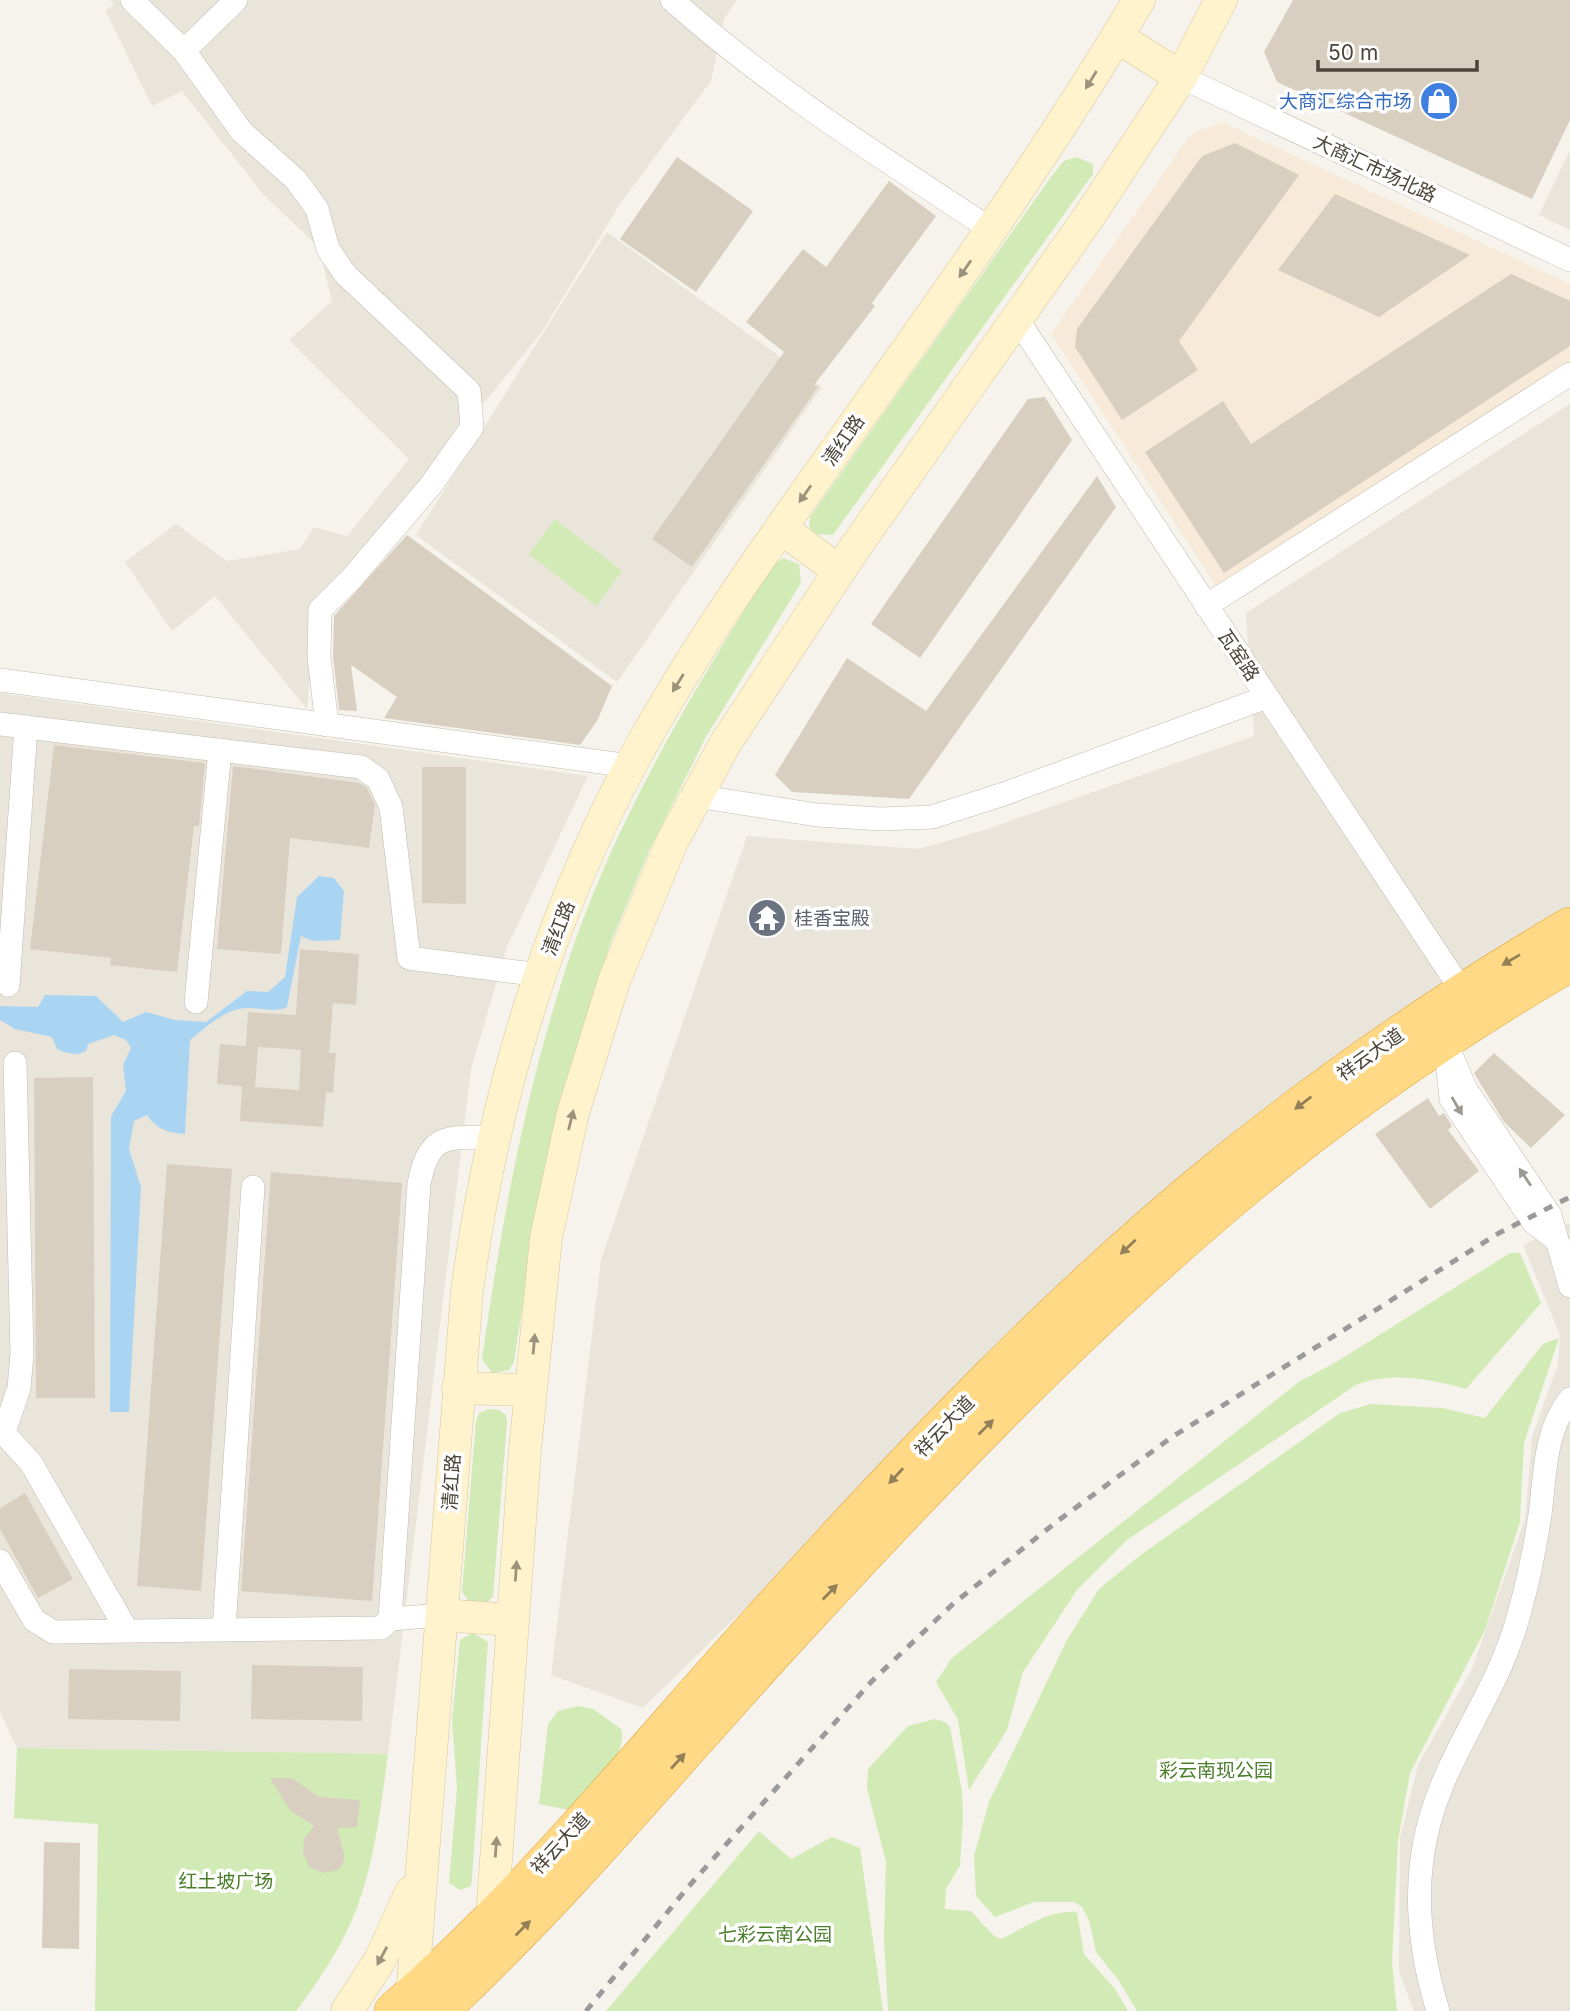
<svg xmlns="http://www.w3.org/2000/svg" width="1570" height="2011" font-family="Inter,'Noto Sans SC',sans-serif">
<rect width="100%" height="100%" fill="#f6f3ec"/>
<!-- residential -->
<g fill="#eae5da">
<polygon points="111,0 737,0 724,19 711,81 622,201 541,333 316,609 307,709 215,596 172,631 125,562 176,524 227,561 300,549 314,527 347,536 409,459 289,340 332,301 319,248 263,194 182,91 152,106 105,10 114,5"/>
<polygon points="1570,150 1570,230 1539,215"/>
<polygon points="607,232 822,387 617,682 416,535"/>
<polygon points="1570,404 1570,912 965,1392 643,1708 551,1675 601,1260 747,836 919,849 984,830 1254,736 1246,613"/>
<polygon points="0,693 588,776 507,947 471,1069 388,1754 17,1748 0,1712"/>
<polygon points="1570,1223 1570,2011 1414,2011 1399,1972 1400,1838 1418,1765 1472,1669 1525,1519 1532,1437 1558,1364 1560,1335 1523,1245"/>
</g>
<!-- commercial -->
<polygon fill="#f7ead8" points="1222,122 1570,284 1570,365 1218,589 1051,334 1191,134"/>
<!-- green -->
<g fill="#d2eab5">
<polygon points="1076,157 1093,164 1093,174 833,535 816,534 809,527 810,517 1051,177 1064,161"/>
<polygon points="555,519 622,571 596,606 529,554"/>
<path d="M 783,558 L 799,564 L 801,583 L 706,737 L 649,851 L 611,942 L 561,1095 L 536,1215 L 514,1362 L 509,1370 L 492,1373 L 482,1359 C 502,1219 527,1081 573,947 C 621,810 696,685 774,564 Z"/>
<path d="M 1510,1253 L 1520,1253 L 1541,1303 L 1466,1389 C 1432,1379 1390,1371 1356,1385 L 1127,1540 L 1077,1590 L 1023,1672 L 1007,1730 L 969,1790 L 958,1720 L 936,1682 L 952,1658 L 1300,1381 L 1333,1364 Z"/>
<polygon points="1559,1338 1524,1443 1520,1522 1485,1630 1410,1773 1398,1841 1392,1962 1397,2011 1137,2011 1119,1981 1096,1952 1089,1920 1082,1907 1074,1902 1034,1902 995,1917 976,1896 974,1856 989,1802 1067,1640 1099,1589 1138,1557 1340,1413 1371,1404 1442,1408 1485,1418 1543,1344"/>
<polygon points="489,1409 499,1410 506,1415 507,1422 493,1596 487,1603 471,1604 462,1592 476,1421 479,1413"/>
<polygon points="473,1633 488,1642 472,1878 471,1886 460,1890 449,1883 457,1788 452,1720 460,1640"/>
<path d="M 578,1706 L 593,1709 L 621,1729 C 629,1759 588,1789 569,1810 L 539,1804 L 548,1724 L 558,1711 Z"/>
<path d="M 935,1719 L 945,1722 L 950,1727 L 962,1792 L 963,1818 L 960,1865 L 946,1889 L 945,1909 L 971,1911 L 993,1935 L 1001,1939 C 1026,1927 1048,1910 1077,1912 L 1084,1954 L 1115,1989 L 1128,2011 L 888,2011 L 884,1940 L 886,1862 L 867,1788 L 868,1769 L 908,1726 Z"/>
<path d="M 17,1748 L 388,1754 C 380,1813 373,1879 346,1933 C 332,1961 314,1987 296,2011 L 95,2011 L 98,1824 L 14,1818 Z"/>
<polygon points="759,1831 791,1859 832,1837 860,1848 883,2011 606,2011"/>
</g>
<!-- water -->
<path fill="#a9d4f2" d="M 319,876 L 334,878 L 344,891 L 340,940 L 313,941 L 301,936 L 287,1007 C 274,1013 263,1008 249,1008 C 226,1007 207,1027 190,1040 L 185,1134 C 167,1133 157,1129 147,1115 L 134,1121 L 129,1149 L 141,1187 L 129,1412 L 110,1412 L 111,1116 L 126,1091 L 123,1065 L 131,1048 L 126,1040 L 114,1035 L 88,1044 L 86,1051 C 76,1056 67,1054 57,1049 L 52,1037 L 15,1029 L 0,1020 L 0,1006 L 38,1007 L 45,995 L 96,996 L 123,1022 L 146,1012 L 175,1020 L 206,1022 L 247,991 L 268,992 L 285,977 L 297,897 Z"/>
<!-- building -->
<g fill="#d8cfc1">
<polygon points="1293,0 1570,0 1570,120 1532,199 1277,82 1264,52"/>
<polygon points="1235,143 1299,175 1179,341 1198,370 1122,420 1075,347 1077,329 1202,156"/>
<polygon points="677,157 753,211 696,292 620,239"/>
<polygon points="889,181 936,216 872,303 875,306 814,385 818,387 692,567 652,539 784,352 746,322 803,249 826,267"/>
<polygon points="1335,194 1470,255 1379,317 1278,270"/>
<polygon points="1511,274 1570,301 1570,346 1224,573 1145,452 1223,401 1251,444"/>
<polygon points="1045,397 1072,440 920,658 871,624 1028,399"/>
<polygon points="1097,476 1116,507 909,799 792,792 775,775 847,658 926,711"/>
<polygon points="407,535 612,686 597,721 580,745 384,718 397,697 351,665 357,711 339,710 333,656 334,616"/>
<polygon points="54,745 205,763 199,826 194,826 177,972 110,965 111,958 30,949"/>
<polygon points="233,766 359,783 367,788 375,805 369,848 290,838 281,954 217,949"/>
<polygon points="422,767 466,767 466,904 422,903"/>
<polygon points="300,949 359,954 356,1005 333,1003 329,1053 336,1053 333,1093 326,1092 323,1127 240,1121 242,1086 217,1084 220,1044 258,1047 255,1087 299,1090 301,1050 246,1046 248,1012 296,1015"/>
<polygon points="1494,1053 1565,1115 1531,1148 1504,1122 1474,1073"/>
<polygon points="93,1077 95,1398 36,1398 34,1078"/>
<polygon points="1428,1098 1439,1116 1444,1113 1452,1126 1448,1130 1479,1171 1430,1209 1375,1134"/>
<polygon points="167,1164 232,1169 201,1591 137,1586"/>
<polygon points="271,1172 402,1183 372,1601 241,1591"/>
<polygon points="25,1493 73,1579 38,1598 0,1529 0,1508"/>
<polygon points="252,1665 363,1667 362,1721 251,1719"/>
<polygon points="69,1669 181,1671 180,1721 68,1719"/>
<polygon points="270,1778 292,1778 319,1797 360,1800 357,1827 337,1828 345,1858 339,1870 324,1873 309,1867 303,1853 304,1839 314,1826 290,1810"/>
<polygon points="44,1842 80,1843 79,1949 42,1948"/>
</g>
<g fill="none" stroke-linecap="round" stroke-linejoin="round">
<defs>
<g id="minor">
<polyline points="132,0 184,51 242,132 296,180 317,209 328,249 345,274 469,391 472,427 431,485 352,578 320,610 319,657 327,725"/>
<path d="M 672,0 C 773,90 880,156 992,230"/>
<polyline points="184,51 236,0"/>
<polyline points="1181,77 1570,260"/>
<polyline points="1017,319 1462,991"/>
<polyline points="1206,606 1570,374"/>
<polyline points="0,680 630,766"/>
<polyline points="0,724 361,767 378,779 391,807 409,958 540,975"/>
<polyline points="696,796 817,815 881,819 932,817 1004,794 1267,697"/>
<polyline points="8,985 26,727"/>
<polyline points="196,1002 220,750"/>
<polyline points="1570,1261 1554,1238 1533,1222 1451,1099 1445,1040 1465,1088 1550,1215 1570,1286"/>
<polyline points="0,1429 31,1463 126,1629"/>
<polyline points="4,1432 19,1388 22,1354 15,1063"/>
<polyline points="0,1561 34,1620 53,1632 381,1628 390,1619 442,1615"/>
<path d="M 390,1619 L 419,1184 C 429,1132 447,1138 493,1137"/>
<polyline points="224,1629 253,1187"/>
<path d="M 1438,2011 C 1423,1962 1415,1910 1422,1859 C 1434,1763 1496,1703 1519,1614 C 1528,1582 1535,1548 1540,1515 C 1545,1477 1544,1431 1570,1399"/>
</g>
<g id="secondary">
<polyline points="1117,37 1181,77"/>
<polyline points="781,528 839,571"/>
<polyline points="458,1388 530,1390"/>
<polyline points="442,1615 512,1620"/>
<polyline points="491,1931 525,1450 546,1238 573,1113 614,981 672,842 725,744 854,549 1088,218 1181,77 1221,0"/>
<path d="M 411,2009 L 467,1291 C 492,1105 545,923 635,757 C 696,645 772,540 846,436 C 948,293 1049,151 1139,0"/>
<polyline points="347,2011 380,1960 411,1892"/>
</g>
<g id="trunk">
<path d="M 393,2011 C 535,1888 653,1737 780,1599 C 917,1448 1060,1298 1218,1169 C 1329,1079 1447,998 1570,926"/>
<path d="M 440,2011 C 571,1889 684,1749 806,1618 C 931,1483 1058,1350 1197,1229 C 1312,1128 1438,1040 1570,963"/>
</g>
</defs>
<!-- minor casing -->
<use href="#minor" stroke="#c2bbae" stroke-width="24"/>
<!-- secondary casing -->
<use href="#secondary" stroke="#d6c79b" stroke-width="33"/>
<!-- trunk casing -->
<use href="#trunk" stroke="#e0a43c" stroke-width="38"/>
<!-- minor -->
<use href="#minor" stroke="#fff" stroke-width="23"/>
<!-- secondary -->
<use href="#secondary" stroke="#fff3cd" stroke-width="32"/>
<!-- trunk -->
<use href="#trunk" stroke="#ffd985" stroke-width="37"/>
<!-- rail -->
<polyline stroke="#9a9a9a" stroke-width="5" stroke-dasharray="9 9" stroke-linecap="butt" points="586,2011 689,1886 872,1681 954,1603 1059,1520 1172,1437 1499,1233 1570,1197"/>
</g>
<!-- one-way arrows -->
<defs><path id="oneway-solid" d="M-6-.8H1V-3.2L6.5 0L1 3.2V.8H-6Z" transform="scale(1.75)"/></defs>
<g fill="#9c937c">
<use href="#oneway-solid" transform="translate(1091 80) rotate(122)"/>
<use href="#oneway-solid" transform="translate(965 269) rotate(125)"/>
<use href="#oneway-solid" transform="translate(805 494) rotate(125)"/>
<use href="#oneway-solid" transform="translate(678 683) rotate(122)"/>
<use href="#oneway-solid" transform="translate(571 1120) rotate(-76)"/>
<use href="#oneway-solid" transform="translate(534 1344) rotate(-85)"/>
<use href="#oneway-solid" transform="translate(516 1571) rotate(-86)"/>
<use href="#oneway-solid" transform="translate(496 1847) rotate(-86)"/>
<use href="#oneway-solid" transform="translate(382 1956) rotate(118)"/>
</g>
<g fill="#938057">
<use href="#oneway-solid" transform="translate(1511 960) rotate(149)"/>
<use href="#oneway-solid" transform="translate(1303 1103) rotate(143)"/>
<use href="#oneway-solid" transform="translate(1128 1247) rotate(137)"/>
<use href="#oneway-solid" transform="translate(986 1427) rotate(-45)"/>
<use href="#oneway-solid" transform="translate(896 1476) rotate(133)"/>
<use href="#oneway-solid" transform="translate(830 1592) rotate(-46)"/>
<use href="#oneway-solid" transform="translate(678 1761) rotate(-48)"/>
<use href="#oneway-solid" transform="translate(523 1928) rotate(-45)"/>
</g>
<g fill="#9c9892">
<use href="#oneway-solid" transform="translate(1457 1106) rotate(60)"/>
<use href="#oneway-solid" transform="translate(1525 1177) rotate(-124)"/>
</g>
<!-- icons -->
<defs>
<symbol id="shop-disc" viewBox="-11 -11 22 22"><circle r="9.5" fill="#3f7fe0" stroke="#fff"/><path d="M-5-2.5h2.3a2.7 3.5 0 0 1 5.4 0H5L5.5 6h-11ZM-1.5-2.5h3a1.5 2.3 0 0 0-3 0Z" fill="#fff"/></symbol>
<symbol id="temple-disc" viewBox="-11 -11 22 22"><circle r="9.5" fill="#6b7280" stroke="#fff"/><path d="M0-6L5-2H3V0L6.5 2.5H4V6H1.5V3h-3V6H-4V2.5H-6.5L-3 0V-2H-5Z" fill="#fff"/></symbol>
</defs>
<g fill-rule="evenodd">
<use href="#shop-disc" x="1417" y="79" width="44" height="44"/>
<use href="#temple-disc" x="745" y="896" width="44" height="44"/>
</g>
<g text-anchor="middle" stroke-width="7" stroke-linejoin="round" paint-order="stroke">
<!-- shop labels -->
<g font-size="19" fill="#366cbe" stroke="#fff" text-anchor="end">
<text x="1412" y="108">大商汇综合市场</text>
</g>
<!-- street labels -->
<g font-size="19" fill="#4b4439" stroke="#fff">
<text transform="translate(1375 168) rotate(25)" y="7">大商汇市场北路</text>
<text transform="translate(843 440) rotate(-55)" y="7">清红路</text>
<text transform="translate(1239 655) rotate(56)" y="7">瓦窑路</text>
<text transform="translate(558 928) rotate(-69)" y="7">清红路</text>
<text transform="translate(1370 1054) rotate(-35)" y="7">祥云大道</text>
<text transform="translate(944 1426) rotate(-46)" y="7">祥云大道</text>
<text transform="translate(451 1482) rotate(-86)" y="7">清红路</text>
<text transform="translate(560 1843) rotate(-47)" y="7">祥云大道</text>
</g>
<!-- worship labels -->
<g font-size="19" fill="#5b616d" stroke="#fff" text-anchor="start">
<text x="794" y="925">桂香宝殿</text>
</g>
<!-- park labels -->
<g font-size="19" fill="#4a7f2a" stroke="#fff">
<text x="1216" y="1777">彩云南现公园</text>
<text x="226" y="1888">红土坡广场</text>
<text x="775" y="1941">七彩云南公园</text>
</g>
</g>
<!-- scale -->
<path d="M1318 60v10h159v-10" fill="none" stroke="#4b4439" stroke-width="3.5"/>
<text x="1328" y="60" font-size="21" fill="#4b4439" stroke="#ffffff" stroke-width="5" paint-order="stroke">50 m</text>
</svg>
